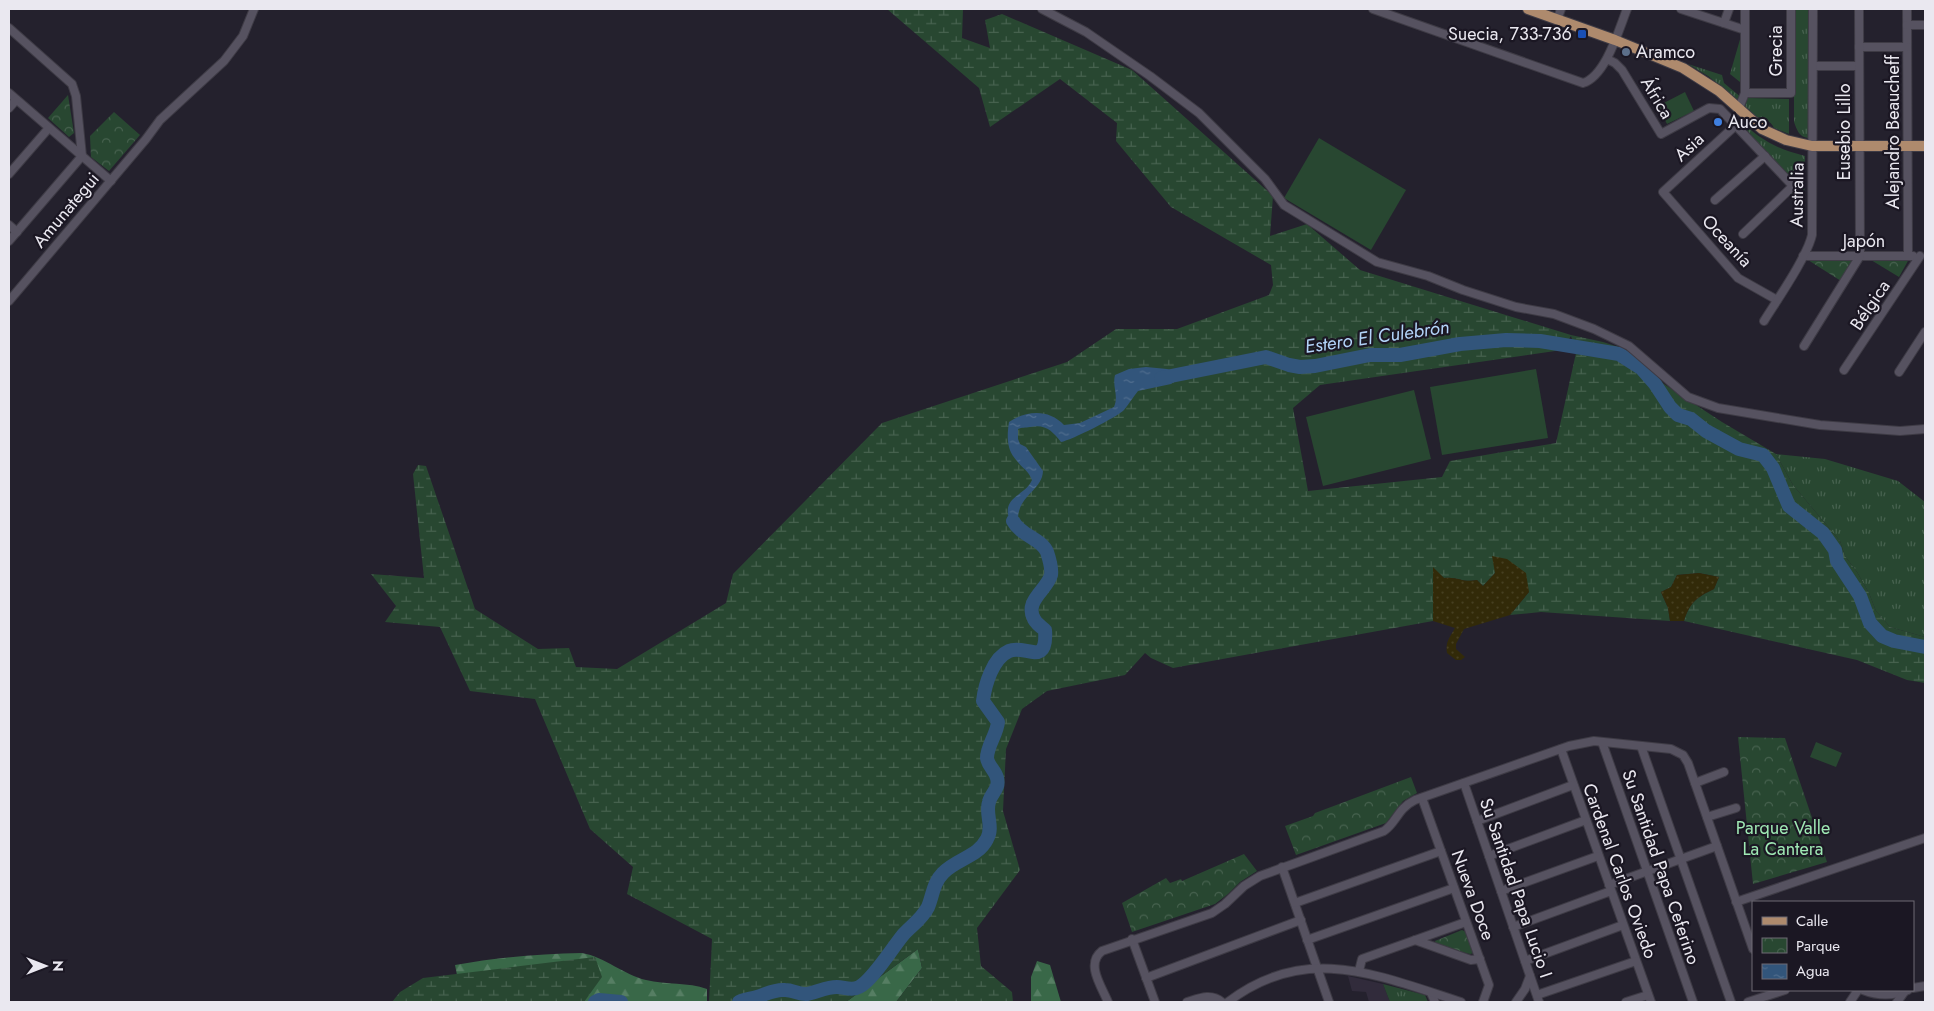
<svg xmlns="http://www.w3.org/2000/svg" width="1934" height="1011" font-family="Jost,sans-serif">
<defs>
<pattern id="grass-tufts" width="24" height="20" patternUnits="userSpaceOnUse" patternTransform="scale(1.25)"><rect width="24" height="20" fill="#284731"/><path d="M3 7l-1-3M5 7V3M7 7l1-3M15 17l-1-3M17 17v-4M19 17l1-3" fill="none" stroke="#47624f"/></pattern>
<pattern id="forest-firs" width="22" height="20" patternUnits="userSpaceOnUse" patternTransform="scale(1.25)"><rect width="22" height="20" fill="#396848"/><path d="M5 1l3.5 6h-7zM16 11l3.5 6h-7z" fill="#567e63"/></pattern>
<pattern id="wetland-marsh" width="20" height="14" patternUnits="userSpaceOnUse" patternTransform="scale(1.25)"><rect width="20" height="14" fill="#284731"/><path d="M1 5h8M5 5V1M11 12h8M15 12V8" fill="none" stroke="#47624f"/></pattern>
<pattern id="sand-dots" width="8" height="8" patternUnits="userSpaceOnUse" patternTransform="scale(1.25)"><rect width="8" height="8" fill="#322a09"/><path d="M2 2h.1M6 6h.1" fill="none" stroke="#463f21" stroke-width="1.8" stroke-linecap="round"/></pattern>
<pattern id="park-crowns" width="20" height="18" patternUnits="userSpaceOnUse" patternTransform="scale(1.25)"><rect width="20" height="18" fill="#284731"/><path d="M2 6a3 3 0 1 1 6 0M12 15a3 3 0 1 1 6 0" fill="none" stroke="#47624f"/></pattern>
<pattern id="water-ripples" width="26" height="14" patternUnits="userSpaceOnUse" patternTransform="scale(1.25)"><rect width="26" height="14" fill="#32557b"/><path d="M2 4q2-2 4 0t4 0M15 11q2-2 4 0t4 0" fill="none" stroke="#506d8e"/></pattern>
</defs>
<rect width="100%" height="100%" fill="#24212d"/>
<!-- education -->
<polygon fill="#312b3b" points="1348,976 1383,984 1390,1002 1369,1002 1366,992 1352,991"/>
<!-- grass -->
<g fill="url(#grass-tufts)">
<path d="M 1794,9 L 1808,9 L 1808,138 C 1799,137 1797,130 1794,122 Z"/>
<polygon points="1741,36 1741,81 1740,82 1730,74"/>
<polygon points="1688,64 1722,75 1724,83 1742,98 1739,101 1708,76"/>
<path d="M 1747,98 L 1789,99 L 1789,134 L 1774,128 C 1771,121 1763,117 1755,117 L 1745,107 Z"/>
<path d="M 1736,118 C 1761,139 1773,148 1805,156 L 1804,214 L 1787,193 L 1794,185 L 1733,120 Z"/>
<polygon points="1776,454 1825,459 1898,481 1925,502 1925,637 1890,627 1876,611 1869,593 1857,572 1845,556 1840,541 1793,485"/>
<polygon points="1383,984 1425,995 1428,1002 1390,1002"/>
</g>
<!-- forest -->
<g fill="url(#forest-firs)">
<polygon points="918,949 922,968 896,1002 846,1002"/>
<path d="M 582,953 C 605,957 624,975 646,980 C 666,985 688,982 707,989 L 707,1002 L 578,1002 L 457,975 L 455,965 C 498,957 539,954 582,953 Z"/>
<polygon points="1037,961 1050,965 1061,1002 1031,1002 1031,977"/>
</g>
<!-- wetland -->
<g fill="url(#wetland-marsh)" fill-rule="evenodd">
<path d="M 887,9 L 963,9 L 962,38 L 990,48 L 985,20 L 1002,14 L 1132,70 L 1273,196 L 1270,236 L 1307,224 L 1360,270 L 1571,335 L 1603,342 L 1625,349 L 1664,384 L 1722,422 L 1776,454 L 1793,485 L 1840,541 L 1845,556 L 1857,572 L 1869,593 L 1876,611 L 1890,627 L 1925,637 L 1925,683 L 1907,680 L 1857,660 L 1684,621 C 1690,602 1697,597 1714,589 L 1719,577 L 1699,573 L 1677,575 L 1671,587 L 1661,592 L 1668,608 L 1670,621 L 1541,612 L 1510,615 L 1529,592 L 1495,573 L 1483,586 L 1477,580 C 1463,583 1457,576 1444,578 L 1433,568 L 1433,621 L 1173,668 L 1151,658 L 1145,653 L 1125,675 L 1047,691 L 1022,709 L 1006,749 L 1003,811 L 1020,870 L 977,928 L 981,966 L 1012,992 L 1013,1002 L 896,1002 L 922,968 L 918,949 L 846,1002 L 709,1002 L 712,939 L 627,894 L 633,867 L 590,829 L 535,699 L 470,691 L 440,627 L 385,622 L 396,606 L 371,574 L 424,578 L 413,474 L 418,465 L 426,466 L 475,609 L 538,649 L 569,648 L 576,667 L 617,669 L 726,603 L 733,574 L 882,423 L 1067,362 L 1116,329 L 1177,329 L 1269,295 L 1273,285 L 1271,265 L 1171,207 L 1116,141 L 1117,123 L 1060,79 L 990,127 L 979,88 ZM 1571,336 L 1576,353 L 1556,443 L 1450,461 L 1442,477 L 1308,491 L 1293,408 L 1320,385 L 1562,350 Z"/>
<polygon points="595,957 602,977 584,1002 392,1002 400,992 423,978"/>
</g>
<!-- sand -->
<g fill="url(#sand-dots)">
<path d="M 1492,556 L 1507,559 L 1526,573 L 1529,592 L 1510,615 L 1464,629 L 1456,644 L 1456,649 L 1465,657 L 1461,660 L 1456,660 L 1447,653 C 1445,642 1450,637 1455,628 L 1433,621 L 1433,567 L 1444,578 C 1457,576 1463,583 1477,580 L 1483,586 L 1495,573 Z"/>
<path d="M 1699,573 L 1719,577 L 1714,589 C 1697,597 1690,602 1684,621 L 1670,621 L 1668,608 L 1661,592 L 1671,587 L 1677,575 Z"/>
</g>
<!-- park -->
<g fill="url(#park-crowns)">
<polygon points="68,95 74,133 69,137 48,118"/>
<polygon points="114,112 140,135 109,171 91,157 90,136"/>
<polygon points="1909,259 1899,277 1871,260"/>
<polygon points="1808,260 1854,261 1841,281"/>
<polygon points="1738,737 1785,738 1827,862 1753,884"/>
<polygon points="1411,777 1417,793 1403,801 1386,823 1296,855 1285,826 1313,816 1315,813"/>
<polygon points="1244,854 1257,871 1240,882 1228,894 1215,904 1132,932 1122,903 1166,878 1170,883 1181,879 1182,881"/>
<polygon points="1462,930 1466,932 1474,953 1470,954 1436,945 1435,941"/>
</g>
<!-- garden -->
<g fill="#284731">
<polygon points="1685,92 1694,111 1667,124 1658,106"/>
<polygon points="1319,138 1406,190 1371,250 1284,198"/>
<polygon points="1536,369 1548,438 1442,455 1430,387"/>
<polygon points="1414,390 1431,459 1323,486 1306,417"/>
<polygon points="1816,742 1842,753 1836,767 1810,757"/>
</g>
<!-- water -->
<path fill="url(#water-ripples)" d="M 1146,367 L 1167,369 L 1177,372 L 1178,379 L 1171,384 L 1138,391 C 1133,397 1129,404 1124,410 C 1117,417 1072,440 1061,442 C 1052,431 1046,424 1030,427 C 1025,428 1022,427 1018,429 L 1018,439 L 1020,444 L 1026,447 L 1043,471 C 1042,492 1016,495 1018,523 L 1027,531 L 1026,535 L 1023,537 C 1016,531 1012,526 1009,518 C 1002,497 1026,495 1032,480 C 1028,470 1023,469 1017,461 C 1006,450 1007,436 1009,422 C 1027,410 1049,409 1064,425 L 1080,423 L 1114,407 C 1119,395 1112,387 1115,375 L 1129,369 Z"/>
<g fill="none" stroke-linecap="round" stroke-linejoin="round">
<!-- river -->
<g stroke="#32557b" stroke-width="14">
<polyline points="1161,378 1266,357 1289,365 1300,367 1315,366 1370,355 1400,355 1460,344 1506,340 1540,341 1619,354 1641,368 1655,384 1670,407 1678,415 1691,419 1706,431 1739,449 1763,455 1773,468 1789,506 1823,533 1835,550 1837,561 1860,596 1870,623 1882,636 1894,641 1925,647"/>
<polyline points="595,1002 599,1000 621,1002"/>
<path d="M 739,1002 C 744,999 750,999 757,997 C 767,994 774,989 785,990 C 793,990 800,995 807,994 C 818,992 826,987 837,987 C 844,987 852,991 859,987 C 872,981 893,947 903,935 C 911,926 922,919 928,907 C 933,895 933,883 943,873 C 956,859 978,857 987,839 C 994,827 985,814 989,802 C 991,793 1000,789 997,778 C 995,770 988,766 987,758 C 987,746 997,734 998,722 L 983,701 C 985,684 993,658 1009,651 C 1025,644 1048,668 1045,630 C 1041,627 1036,623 1034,619 C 1024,601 1047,590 1051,575 C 1052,569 1049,558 1047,552 C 1042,539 1021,536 1013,521"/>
</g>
<defs>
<g id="minor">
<polyline points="1042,9 1086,32 1150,76 1199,113 1265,179 1284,205 1377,262 1428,276 1463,290 1516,307 1554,314 1594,329 1629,346 1688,397 1718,408 1820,425 1900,431 1925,429"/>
<path d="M 1373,9 L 1583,83 C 1606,76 1619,29 1627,9"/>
<polyline points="1681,9 1745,30"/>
<polyline points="1907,9 1908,256"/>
<polyline points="1557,20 1561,9"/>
<polyline points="1724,23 1729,9"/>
<polyline points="1907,25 1925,25"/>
<polyline points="9,28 72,84 76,96 82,156 9,241"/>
<polyline points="1859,47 1907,47"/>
<polyline points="1607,59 1615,63 1622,70 1661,134 1709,108 1720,109 1793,186 1743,234"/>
<polyline points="1813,66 1859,66"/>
<polyline points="9,93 111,181"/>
<polyline points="1745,93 1791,93 1791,9"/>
<polyline points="9,108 16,100"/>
<polyline points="1739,108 1745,93 1745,9"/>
<polyline points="1736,125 1663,192 1738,278 1777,300"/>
<polyline points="9,174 48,129"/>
<polyline points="1715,200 1765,156"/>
<polyline points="9,225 17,232"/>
<polyline points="1803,256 1913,256"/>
<polyline points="9,301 146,139 160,120 224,61 243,36 254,9"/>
<path d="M 1764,321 C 1777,300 1807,257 1812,235 L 1813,9"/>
<polyline points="1804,346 1860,256 1859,9"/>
<polyline points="1844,370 1920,256"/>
<polyline points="1899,372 1925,332"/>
<polyline points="1602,742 1693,1002"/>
<polyline points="1641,746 1731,1002"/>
<polyline points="1561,749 1651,1002"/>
<polyline points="1464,783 1539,1002"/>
<polyline points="1695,783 1724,772"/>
<polyline points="1422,798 1489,985 1483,1002"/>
<polyline points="1707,817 1736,808"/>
<polyline points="1477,821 1573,785"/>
<polyline points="1489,856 1586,820"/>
<polyline points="1282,867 1329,1002"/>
<polyline points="1609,885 1717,846"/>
<polyline points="1501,891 1598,856"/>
<polyline points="1736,902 1925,838"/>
<polyline points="1295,903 1441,851"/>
<polyline points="1513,927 1611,891"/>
<polyline points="1132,939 1155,1002"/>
<polyline points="1307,940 1454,888"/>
<polyline points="1415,940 1471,960 1480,959"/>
<polyline points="1525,961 1623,925"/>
<polyline points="1359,971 1362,959 1466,922"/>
<polyline points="1146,978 1301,920"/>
<polyline points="1913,988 1925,986"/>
<path d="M 1863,990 C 1878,996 1893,996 1908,990"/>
<polyline points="1431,993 1435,1002"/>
<polyline points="1537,995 1636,961"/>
<path d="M 1108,1002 C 1102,987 1085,964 1102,951 L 1212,913 L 1225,904 L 1244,886 L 1260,876 L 1384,831 C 1397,822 1397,809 1415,800 L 1569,746 L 1594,741 L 1671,749 L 1683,755 L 1688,763 L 1753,949"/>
<path d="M 1187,1002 C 1200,998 1211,993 1222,1002"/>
<path d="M 1228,1002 C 1306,942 1379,976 1461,1002"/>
<polyline points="1516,1002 1525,989 1530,976"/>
<polyline points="1626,1002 1648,995"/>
<polyline points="1748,1002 1785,990"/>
<polyline points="1850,1002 1858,990"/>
<polyline points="1897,1002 1905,991"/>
</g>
<polyline id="major" points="1528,9 1615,40 1683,68 1719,91 1762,129 1786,140 1812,146 1925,146"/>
</defs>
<!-- minor casing -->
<use href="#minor" stroke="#3e3b45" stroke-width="10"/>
<!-- major casing -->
<use href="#major" stroke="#3e3b45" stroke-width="12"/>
<!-- minor -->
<use href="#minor" stroke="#565260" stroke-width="8"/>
<!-- major -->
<use href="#major" stroke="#ae8a6d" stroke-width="10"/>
</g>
<!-- markers -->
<rect fill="#1a4fb4" stroke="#1b1723" stroke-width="2" x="1577" y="29" width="10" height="10" rx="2.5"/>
<circle fill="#5c6f8a" stroke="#1b1723" stroke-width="2" cx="1626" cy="52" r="5"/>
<circle fill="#3f7fe0" stroke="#1b1723" stroke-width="2" cx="1718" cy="122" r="5"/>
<g text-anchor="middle" stroke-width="4.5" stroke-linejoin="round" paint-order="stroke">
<!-- poi labels -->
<g font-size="18" fill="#eae8f0" stroke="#1b1723" text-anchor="start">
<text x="1572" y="40" text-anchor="end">Suecia, 733-736</text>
<text x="1636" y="58">Aramco</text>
<text x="1728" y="128">Auco</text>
</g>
<!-- street labels -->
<g font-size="18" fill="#eae8f0" stroke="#1b1723">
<text transform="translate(1776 51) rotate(-90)" y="6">Grecia</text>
<text transform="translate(1657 98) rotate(59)" y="6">África</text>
<text transform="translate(1844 132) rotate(-90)" y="6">Eusebio Lillo</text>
<text transform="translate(1893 132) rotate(-90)" y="6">Alejandro Beaucheff</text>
<text transform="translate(1689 147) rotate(-43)" y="6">Asia</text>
<text transform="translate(1797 195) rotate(-89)" y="6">Australia</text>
<text transform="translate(66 210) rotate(-50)" y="6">Amunategui</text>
<text transform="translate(1727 241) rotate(47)" y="6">Oceanía</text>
<text x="1864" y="247">Japón</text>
<text transform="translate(1870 305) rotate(-56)" y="6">Bélgica</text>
<text transform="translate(1661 867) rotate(71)" y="6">Su Santidad Papa Ceferino</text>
<text transform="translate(1620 871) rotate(70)" y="6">Cardenal Carlos Oviedo</text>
<text transform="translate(1516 888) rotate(71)" y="6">Su Santidad Papa Lucio I</text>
<text transform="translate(1473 895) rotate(70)" y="6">Nueva Doce</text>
</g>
<!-- park labels -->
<g font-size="18" fill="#9fe9b4" stroke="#1b1723">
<text x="1783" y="834">Parque Valle<tspan x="1783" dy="21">La Cantera</tspan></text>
</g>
<!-- water labels -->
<g font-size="19" font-style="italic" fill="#b2d3f8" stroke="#1b1723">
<text transform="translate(1377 336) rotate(-8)" y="7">Estero El Culebrón</text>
</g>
</g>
<!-- border -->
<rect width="1934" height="1011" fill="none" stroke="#eae8f0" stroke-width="20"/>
<!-- legend -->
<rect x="1752" y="901" width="162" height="90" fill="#1b1723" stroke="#6e6b75"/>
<rect x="1762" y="917" width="25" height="8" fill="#ae8a6d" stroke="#6e6b75"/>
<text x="1796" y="926" font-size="15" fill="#eae8f0">Calle</text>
<rect x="1762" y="938" width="25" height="15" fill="url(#park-crowns)" stroke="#6e6b75"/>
<text x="1796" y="951" font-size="15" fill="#eae8f0">Parque</text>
<rect x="1762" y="964" width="25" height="15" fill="url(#water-ripples)" stroke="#6e6b75"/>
<text x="1796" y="976" font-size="15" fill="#eae8f0">Agua</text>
<!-- north arrow -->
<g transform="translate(45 966) rotate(90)" stroke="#1b1723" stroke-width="4" paint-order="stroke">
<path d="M0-4L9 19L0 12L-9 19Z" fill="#eae8f0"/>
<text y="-8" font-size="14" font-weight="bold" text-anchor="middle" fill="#eae8f0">N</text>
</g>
</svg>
